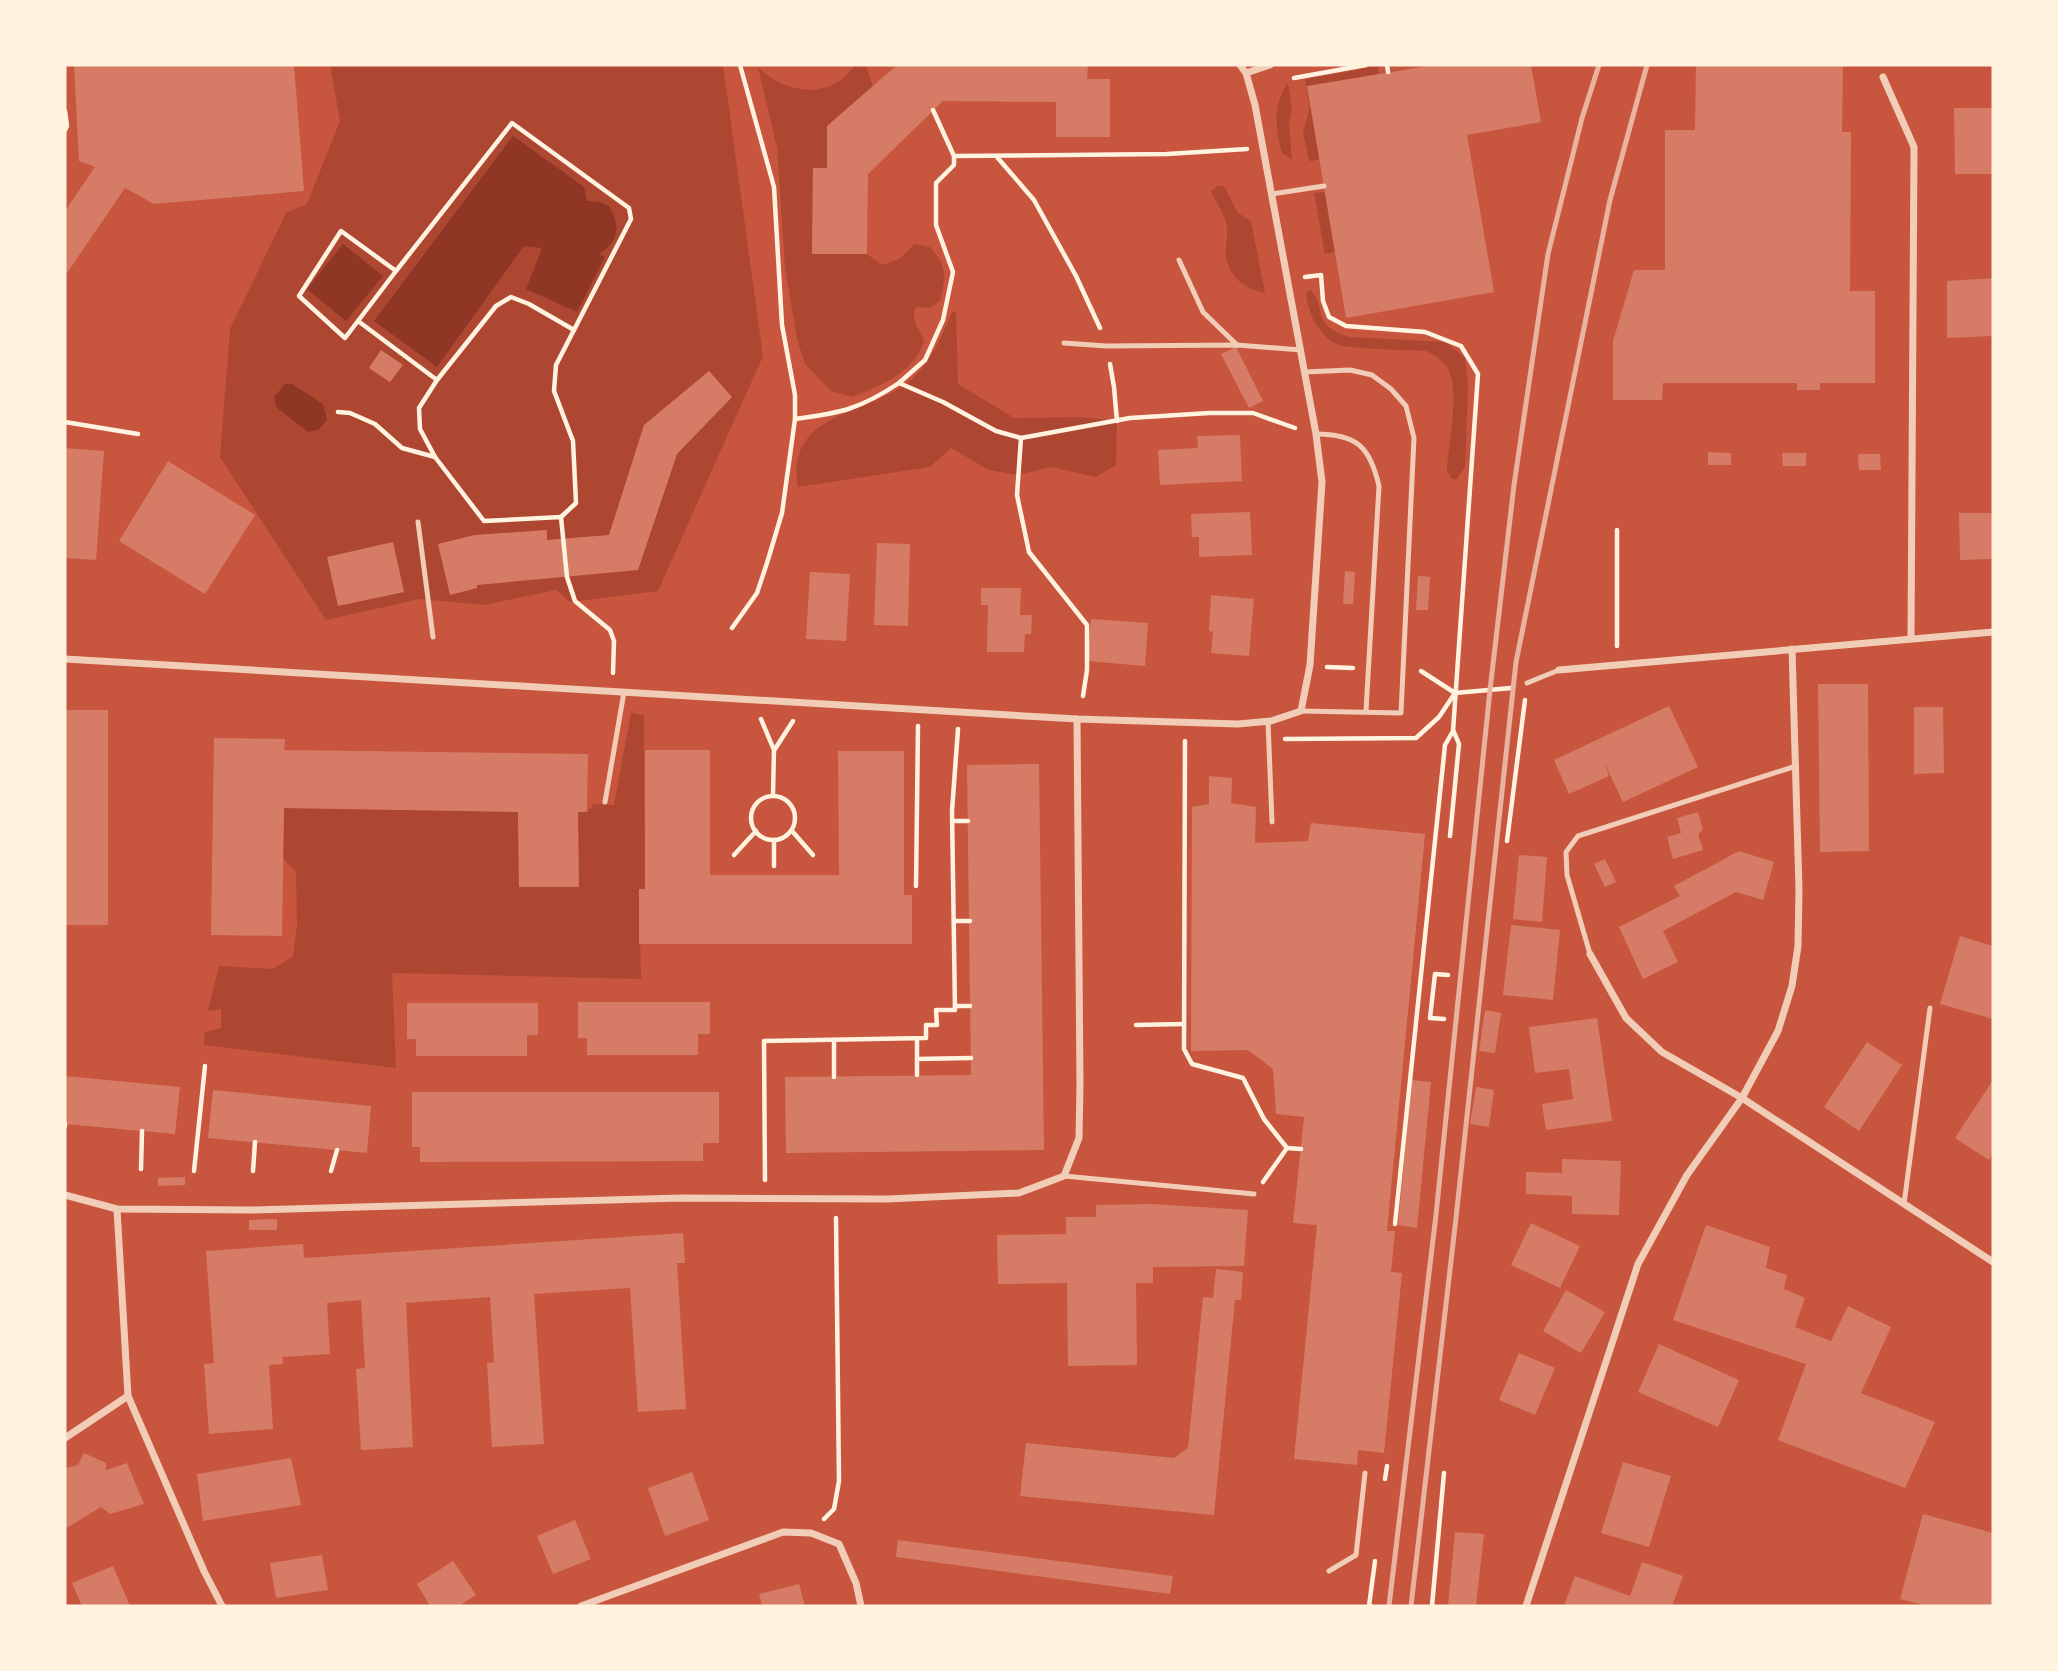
<svg xmlns="http://www.w3.org/2000/svg" width="2058" height="1671" font-family="Raleway,sans-serif">
<rect width="100%" height="100%" fill="#c8553d"/>
<!-- green -->
<g fill="#ae4732">
<polygon points="330,65 723,65 763,356 658,591 570,602 556,590 484,605 420,599 326,620 220,457 230,329 286,213 307,204 340,121"/>
<path d="M 855,65 L 866,65 L 873,87 L 827,168 L 813,168 L 812,254 L 867,254 L 882,265 L 899,259 L 915,244 L 930,247 C 948,268 946,275 940,301 L 930,308 L 916,307 C 910,323 919,327 924,341 C 913,374 882,384 853,397 L 831,391 L 805,364 L 797,339 L 785,268 L 777,148 L 758,67 C 785,94 831,101 855,65 Z"/>
<polygon points="1378,66 1379,74 1315,85 1328,158 1309,161 1303,133 1310,107 1305,79"/>
<path d="M 1288,83 L 1292,107 L 1289,123 L 1292,160 L 1282,153 C 1276,127 1272,106 1288,83 Z"/>
<path d="M 1218,186 L 1224,186 L 1238,213 L 1251,221 L 1265,293 C 1245,290 1229,276 1226,256 C 1225,247 1228,237 1227,227 C 1225,214 1216,203 1211,191 Z"/>
<polygon points="1325,192 1335,252 1325,254 1314,193"/>
<path d="M 1310,290 C 1328,305 1308,325 1350,337 L 1446,342 L 1465,358 L 1468,386 L 1465,467 L 1456,480 L 1451,478 L 1447,471 C 1448,445 1461,388 1447,367 C 1441,359 1434,355 1426,351 C 1409,350 1347,349 1336,344 C 1317,333 1308,313 1306,293 Z"/>
<path d="M 952,312 L 956,312 L 958,384 L 1014,418 L 1080,417 L 1117,421 L 1116,465 L 1096,477 L 1051,467 L 1018,475 L 989,470 L 951,448 L 930,467 L 798,487 C 785,409 871,417 913,378 C 932,360 942,336 952,312 Z"/>
<polygon points="631,713 644,715 645,889 639,889 641,979 392,973 396,1068 204,1045 205,1032 221,1028 221,1009 208,1011 219,966 273,969 293,956 297,926 296,872 283,858 284,808 518,812 519,887 578,887 578,812 587,812 594,804 614,805"/>
</g>
<!-- water -->
<g fill="#8f3625">
<path d="M 513,136 L 584,187 L 587,201 L 600,202 L 609,206 C 621,227 619,241 599,254 L 605,257 L 577,312 L 526,289 L 542,248 L 524,246 L 437,367 L 374,321 Z"/>
<polygon points="343,244 383,276 346,321 307,289"/>
<polygon points="285,384 292,384 323,404 327,420 318,430 308,432 276,407 274,397"/>
</g>
<!-- building -->
<g fill="#d67c66">
<polygon points="74,65 294,65 304,191 154,204 125,188 65,276 65,211 95,167 79,161"/>
<polygon points="897,65 1088,65 1087,79 1110,79 1110,137 1056,137 1056,102 943,101 868,174 867,254 812,254 813,168 827,168 827,126"/>
<polygon points="1434,65 1531,65 1541,122 1467,135 1494,292 1346,318 1307,86"/>
<polygon points="1696,65 1843,65 1842,132 1851,132 1850,291 1875,291 1875,383 1820,383 1820,390 1797,390 1797,383 1663,383 1662,400 1613,400 1613,341 1634,270 1665,270 1665,130 1695,130"/>
<polygon points="1954,108 1993,108 1993,174 1955,174"/>
<polygon points="1993,278 1993,336 1947,338 1947,281"/>
<polygon points="1236,347 1263,401 1249,408 1221,354"/>
<polygon points="381,350 403,365 390,382 369,368"/>
<polygon points="709,371 732,397 677,454 638,570 477,585 477,588 450,595 438,544 475,535 547,530 547,540 609,535 644,425"/>
<polygon points="1240,435 1242,481 1160,485 1158,450 1198,448 1197,436"/>
<polygon points="65,448 104,451 96,560 65,558"/>
<polygon points="1708,452 1731,453 1731,465 1708,465"/>
<polygon points="1782,453 1806,453 1806,466 1783,466"/>
<polygon points="1858,454 1880,454 1881,470 1859,470"/>
<polygon points="168,461 255,515 205,594 119,541"/>
<polygon points="1250,512 1252,555 1199,557 1199,537 1192,537 1191,514"/>
<polygon points="1959,513 1992,513 1992,559 1960,560"/>
<polygon points="393,542 404,592 338,606 327,557"/>
<polygon points="877,543 910,544 908,626 874,625"/>
<polygon points="1345,571 1355,572 1353,604 1343,604"/>
<polygon points="810,572 850,574 846,641 806,639"/>
<polygon points="1418,576 1430,577 1428,610 1416,610"/>
<polygon points="981,588 1021,588 1020,615 1032,615 1031,634 1025,634 1024,652 987,652 988,605 981,605"/>
<polygon points="1211,595 1254,599 1249,656 1211,653 1213,632 1209,631"/>
<polygon points="1091,619 1148,623 1145,666 1087,661"/>
<polygon points="1818,684 1868,684 1869,851 1820,852"/>
<polygon points="1669,706 1698,767 1623,802 1604,762 1609,776 1569,794 1554,760"/>
<polygon points="1914,707 1943,707 1944,773 1914,774"/>
<rect x="65" y="710" width="43" height="215"/>
<polygon points="214,738 285,739 284,750 588,754 587,812 578,812 579,887 519,887 518,812 284,808 282,936 211,935"/>
<polygon points="645,750 710,750 710,875 839,875 838,751 904,751 904,895 912,895 912,944 639,944 639,889 645,889"/>
<polygon points="1039,764 1044,1150 786,1153 785,1077 971,1075 967,765"/>
<polygon points="1209,776 1232,778 1231,803 1256,807 1255,843 1308,841 1311,823 1425,834 1387,1231 1395,1231 1391,1272 1402,1273 1384,1453 1358,1450 1357,1465 1294,1459 1317,1225 1293,1223 1304,1117 1276,1114 1273,1069 1248,1050 1191,1051 1192,807 1209,804"/>
<polygon points="1698,812 1703,830 1698,834 1703,850 1673,859 1667,837 1681,833 1677,818"/>
<polygon points="1739,851 1774,862 1763,900 1736,892 1663,931 1678,962 1643,979 1619,927 1680,896 1674,886"/>
<polygon points="1519,855 1547,857 1542,922 1513,919"/>
<polygon points="1605,859 1616,882 1605,887 1594,864"/>
<polygon points="1511,925 1560,930 1553,1000 1503,995"/>
<polygon points="1960,936 1993,946 1993,1019 1940,1004"/>
<polygon points="578,1002 710,1002 710,1034 698,1034 698,1055 587,1055 587,1038 578,1038"/>
<polygon points="407,1003 538,1003 538,1035 527,1035 527,1056 416,1056 416,1039 407,1039"/>
<polygon points="1485,1010 1501,1013 1495,1053 1479,1051"/>
<polygon points="1597,1018 1612,1121 1546,1130 1542,1104 1573,1099 1569,1069 1535,1073 1529,1027"/>
<polygon points="1867,1042 1902,1065 1859,1131 1824,1107"/>
<polygon points="65,1076 180,1087 175,1134 65,1124"/>
<polygon points="1412,1080 1431,1082 1417,1228 1398,1225"/>
<polygon points="1993,1080 1993,1153 1989,1160 1955,1138"/>
<polygon points="1476,1087 1494,1090 1489,1127 1470,1124"/>
<polygon points="213,1090 371,1106 367,1153 208,1138"/>
<polygon points="412,1092 719,1092 719,1143 703,1143 703,1161 420,1162 420,1147 412,1147"/>
<polygon points="1562,1159 1621,1161 1619,1215 1572,1214 1572,1196 1526,1194 1526,1172 1562,1173"/>
<polygon points="185,1177 185,1185 158,1186 158,1178"/>
<polygon points="1152,1204 1248,1210 1244,1266 1153,1267 1153,1283 1136,1283 1137,1365 1068,1366 1067,1283 998,1284 997,1235 1066,1234 1066,1217 1096,1217 1096,1205"/>
<polygon points="277,1219 277,1230 249,1230 249,1220"/>
<polygon points="1531,1223 1580,1246 1560,1288 1511,1265"/>
<polygon points="1706,1225 1770,1247 1766,1268 1787,1275 1784,1289 1805,1298 1795,1327 1831,1341 1848,1306 1891,1327 1861,1393 1935,1422 1905,1488 1778,1440 1806,1364 1673,1320"/>
<polygon points="683,1233 685,1263 677,1263 686,1409 638,1412 630,1288 534,1294 544,1444 492,1447 487,1363 494,1362 490,1297 406,1303 413,1447 361,1450 356,1369 365,1368 361,1300 327,1303 330,1354 282,1357 283,1364 269,1365 273,1429 209,1434 204,1364 214,1363 206,1251 303,1244 304,1258"/>
<polygon points="1216,1269 1243,1272 1241,1300 1235,1300 1214,1515 1020,1496 1026,1443 1174,1458 1188,1448 1203,1297 1213,1298"/>
<polygon points="1566,1290 1605,1312 1581,1353 1543,1331"/>
<polygon points="1659,1344 1739,1380 1718,1427 1638,1392"/>
<polygon points="1519,1353 1555,1368 1535,1415 1499,1400"/>
<polygon points="84,1453 106,1463 106,1470 127,1463 144,1504 110,1514 101,1507 65,1529 65,1468 78,1465"/>
<polygon points="291,1458 301,1505 203,1521 197,1474"/>
<polygon points="1623,1462 1671,1476 1649,1547 1601,1533"/>
<polygon points="692,1472 709,1520 665,1536 648,1488"/>
<polygon points="1923,1514 1993,1533 1993,1606 1927,1606 1900,1599"/>
<polygon points="575,1520 591,1559 553,1574 537,1536"/>
<polygon points="1455,1532 1484,1534 1476,1606 1448,1606"/>
<polygon points="898,1540 1173,1576 1170,1594 896,1557"/>
<polygon points="322,1555 328,1590 276,1598 270,1563"/>
<polygon points="453,1561 476,1595 459,1606 430,1606 417,1584"/>
<polygon points="1642,1562 1683,1576 1672,1606 1564,1606 1575,1576 1630,1596"/>
<polygon points="113,1566 130,1606 82,1606 72,1583"/>
<polygon points="799,1584 805,1606 762,1606 759,1594"/>
</g>
<g fill="none" stroke-linecap="round" stroke-linejoin="round">
<!-- path -->
<g stroke="#fff3e0" stroke-width="4.5">
<polyline points="1387,65 1388,72"/>
<polyline points="1294,78 1366,65"/>
<polyline points="65,111 67,126 65,130"/>
<polyline points="954,156 1167,154 1247,149"/>
<polyline points="997,157 1034,200 1076,276 1100,328"/>
<polyline points="396,271 345,338 299,296 341,231 396,271 512,123 629,208 631,219 574,330"/>
<polyline points="1305,277 1321,275 1323,301 1329,317 1346,326 1425,332 1461,346 1478,374 1453,731 1445,745 1395,1224"/>
<polyline points="358,321 437,380"/>
<polyline points="1110,364 1114,387 1117,421"/>
<polyline points="899,383 925,360 943,320 953,272 936,225 936,183 954,165 954,156 933,110"/>
<polyline points="338,412 350,413 375,424 402,448 435,457 484,521 561,517 567,577 575,601 610,630 614,641 613,673"/>
<path d="M 795,419 C 841,413 860,409 899,383 L 943,402 L 996,431 L 1021,438 L 1130,418 L 1209,413 L 1253,413 L 1295,428"/>
<polyline points="65,422 138,434"/>
<polyline points="1021,438 1017,495 1029,552 1087,625 1087,670 1083,696"/>
<polyline points="435,457 420,429 419,408 437,380 496,306 511,297 529,304 574,330 556,365 554,391 573,441 576,503 561,517"/>
<polyline points="1617,530 1617,646"/>
<polyline points="732,628 757,593 767,563 782,513 795,419 795,395 782,325 774,187 740,65"/>
<polyline points="1327,667 1353,668"/>
<polyline points="1421,671 1455,693 1511,688"/>
<polyline points="761,719 774,750 773,795"/>
<polyline points="1285,739 1416,738 1439,717 1455,693"/>
<polyline points="1185,741 1184,1049 1192,1064 1243,1078 1264,1119 1287,1148"/>
<polyline points="775,749 793,721"/>
<circle cx="773" cy="818" r="22"/>
<polyline points="952,821 968,821"/>
<polyline points="792,831 813,855"/>
<polyline points="1450,836 1459,744 1454,732"/>
<polyline points="1507,841 1525,700"/>
<polyline points="734,855 756,831"/>
<polyline points="774,866 774,840"/>
<polyline points="916,886 918,726"/>
<polyline points="954,921 970,921"/>
<polyline points="955,1006 970,1006"/>
<polyline points="1444,1019 1430,1018 1435,974 1448,975"/>
<polyline points="1136,1025 1184,1024"/>
<polyline points="917,1039 917,1075"/>
<polyline points="834,1040 834,1077"/>
<polyline points="917,1059 971,1058"/>
<polyline points="65,1126 65,1124"/>
<polyline points="141,1169 142,1131"/>
<polyline points="194,1171 205,1066"/>
<polyline points="253,1171 255,1142"/>
<polyline points="331,1171 337,1150"/>
<polyline points="765,1180 764,1041 926,1038 926,1025 937,1025 936,1010 955,1010 952,811 958,729"/>
<polyline points="1263,1182 1287,1148 1301,1149"/>
<polyline points="1385,1479 1387,1466"/>
<polyline points="824,1519 834,1509 839,1481 836,1218"/>
<polyline points="1371,1606 1369,1606 1375,1561"/>
<polyline points="1432,1606 1444,1473"/>
</g>
<!-- service -->
<g stroke="#f1ccb7" stroke-width="5">
<polyline points="1272,194 1324,186"/>
<polyline points="1179,260 1203,312 1237,345"/>
<polyline points="1064,343 1106,346 1237,345 1301,350"/>
<path d="M 1316,434 C 1357,434 1370,447 1379,486 L 1366,711"/>
<polyline points="418,522 433,637"/>
<polyline points="1527,683 1559,670"/>
<polyline points="1301,711 1401,713 1414,438 1406,406 1391,389 1372,375 1350,370 1305,372"/>
<polyline points="1268,721 1272,822"/>
<polyline points="605,802 624,692"/>
<polyline points="1590,954 1567,875 1566,852 1578,836 1796,766"/>
<polyline points="1064,1176 1254,1194"/>
<polyline points="1904,1204 1930,1008"/>
<polyline points="1329,1571 1356,1555 1365,1473"/>
</g>
<!-- minor -->
<g stroke="#f1ccb7" stroke-width="7">
<polyline points="1246,73 1270,65"/>
<polyline points="1883,77 1914,147 1911,638"/>
<polyline points="65,659 1077,719 1238,724 1271,721 1301,711 1310,665 1322,482 1316,434 1255,105 1246,73 1240,65"/>
<polyline points="1559,670 1993,632"/>
<polyline points="1590,954 1626,1018 1662,1052 1742,1098 1993,1262"/>
<polyline points="65,1195 117,1209 252,1210 682,1198 888,1199 1019,1193 1064,1176 1079,1138 1080,1085 1077,719"/>
<polyline points="117,1209 128,1396 204,1571 222,1606"/>
<polyline points="65,1438 128,1396"/>
<polyline points="581,1606 783,1532 811,1533 839,1544 856,1583 861,1606"/>
<polyline points="1526,1606 1638,1264 1687,1175 1742,1098 1778,1031 1792,986 1798,946 1799,889 1792,649"/>
</g>
<!-- rail -->
<g stroke="#e9b49f" stroke-width="5">
<polyline points="1389,1606 1436,1215 1490,690 1514,485 1548,254 1582,118 1599,65"/>
<polyline points="1411,1606 1456,1218 1516,662 1610,200 1647,65"/>
</g>
</g>
<!-- border -->
<rect width="2058" height="1671" fill="none" stroke="#fff3e0" stroke-width="133"/>
</svg>
